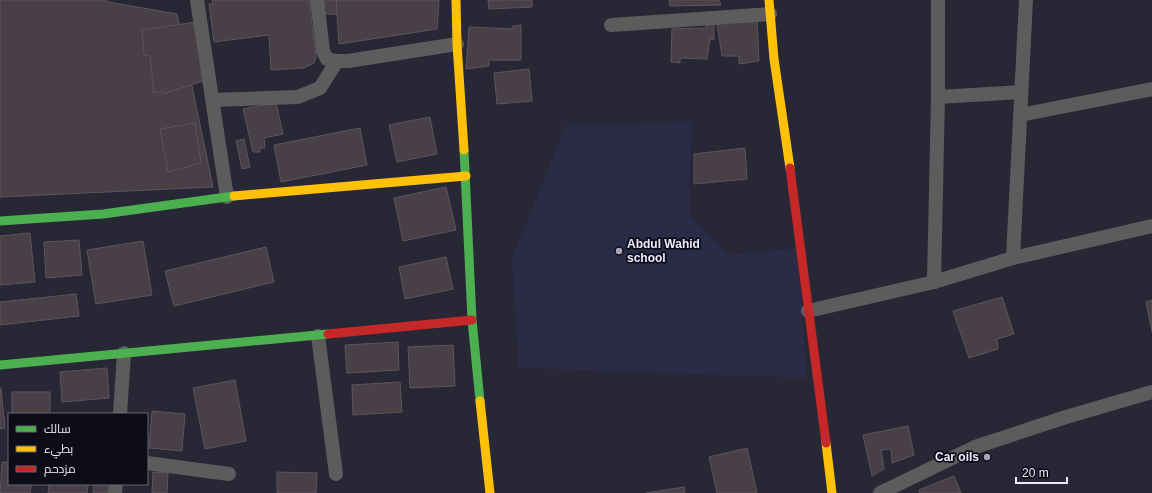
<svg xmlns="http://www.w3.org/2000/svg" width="1152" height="493" font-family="Arial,Cairo,sans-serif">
<rect width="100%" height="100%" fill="#282736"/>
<!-- built -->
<polygon fill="#2b2a47" points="692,122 689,214 728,255 797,248 807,378 519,368 512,258 566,125"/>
<!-- building -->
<g fill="#484046" stroke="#5d555b">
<polygon points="0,0 106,0 108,2 177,14 213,187 0,197"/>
<polygon points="212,0 309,0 316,58 314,63 304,68 271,70 269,35 214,42 209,4 213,4"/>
<polygon points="325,0 373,0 371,15 324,14"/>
<polygon points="336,0 439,0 437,29 339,44"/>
<polygon points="488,0 532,0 532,7 489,9"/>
<polygon points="669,0 719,0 721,5 670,6"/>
<polygon points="757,20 759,61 739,64 739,56 722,56 717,24"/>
<polygon points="196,22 206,80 163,94 162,91 154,93 150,56 144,55 142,30"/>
<polygon points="707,24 714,25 714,40 710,39 707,59 680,58 680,63 671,62 672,29 706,28"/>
<polygon points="521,25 521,60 489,60 489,66 466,69 469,27 513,29 513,26"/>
<polygon points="529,69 532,101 497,104 494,73"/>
<polygon points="276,103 283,134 264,138 265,148 260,148 260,152 253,152 243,109"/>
<polygon points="430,117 437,154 397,162 389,125"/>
<polygon points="195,123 201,163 168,172 160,129"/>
<polygon points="360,128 367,165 281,182 274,145"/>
<polygon points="244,139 250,167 242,169 236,141"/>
<polygon points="745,148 747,179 694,184 694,154"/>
<polygon points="446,187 456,230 403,241 394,198"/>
<polygon points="30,233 35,282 0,285 0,236"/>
<polygon points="79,240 82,275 46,278 44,242"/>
<polygon points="143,241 152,295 96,304 87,250"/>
<polygon points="266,247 274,282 174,306 165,271"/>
<polygon points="446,257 453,289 405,299 399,267"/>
<polygon points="76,294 79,316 0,325 0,302"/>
<polygon points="1002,297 1014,334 997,339 998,349 969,358 953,311"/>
<polygon points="1152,300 1152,332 1146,302"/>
<polygon points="398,342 399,370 347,373 345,345"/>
<polygon points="453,345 455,386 410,388 408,347"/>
<polygon points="107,368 109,398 62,402 60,372"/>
<polygon points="235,380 246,441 205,449 193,388"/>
<polygon points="400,382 402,412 353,415 352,385"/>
<polygon points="0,388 1,388 5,428 0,429"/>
<rect x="12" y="392" width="38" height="22"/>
<polygon points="152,411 185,414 182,451 149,448"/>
<polygon points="908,426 914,455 892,463 891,449 881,450 884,469 872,476 863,435"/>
<polygon points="747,448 757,493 717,493 709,457"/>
<polygon points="2,462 9,462 9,484 31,484 30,493 0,493"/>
<polygon points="153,472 168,473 167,493 152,493"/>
<polygon points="277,472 317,473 316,493 277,493"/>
<polygon points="954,476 961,493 920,493 919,490"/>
<polygon points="49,484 88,484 87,493 48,493"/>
<polygon points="94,484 110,484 109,493 93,493"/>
<polygon points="684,487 685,493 646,493"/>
</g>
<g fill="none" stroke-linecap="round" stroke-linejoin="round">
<!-- street -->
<g stroke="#5d5c5d" stroke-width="14">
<polyline points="197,0 227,197"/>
<polyline points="317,0 323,51 327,59 337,61 348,61 457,44"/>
<polyline points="611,25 770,14"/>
<polyline points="938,97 1021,92"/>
<polyline points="213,100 298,97 320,88 337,61"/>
<polyline points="1020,115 1152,89"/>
<polyline points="1013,258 1026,0"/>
<polyline points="934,282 938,97 938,0"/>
<polyline points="808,311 934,282 1013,258 1152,226"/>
<polyline points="318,336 336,474"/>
<polyline points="120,414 124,353"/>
<polyline points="147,463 229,474"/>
<polyline points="115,493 116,484"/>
<polyline points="880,493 975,447 1066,417 1152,392"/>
</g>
<!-- fast -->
<g stroke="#4caf50" stroke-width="9">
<polyline points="464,150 472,320 480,401"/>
<polyline points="0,221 103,214 234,196"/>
<polyline points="0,365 328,334"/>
</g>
<!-- slow -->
<g stroke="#ffc107" stroke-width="9">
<polyline points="456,0 457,44 464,150"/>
<polyline points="769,0 774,59 790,168"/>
<polyline points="234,196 466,176"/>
<polyline points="480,401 490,493"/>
<polyline points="826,443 832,493"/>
</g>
<!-- jam -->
<g stroke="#c62828" stroke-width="9">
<polyline points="790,168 826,443"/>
<polyline points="328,334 472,320"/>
</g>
</g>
<!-- markers -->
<g fill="#a7a7b8" stroke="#0d0d18" stroke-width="1.5">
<circle cx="619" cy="251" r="4"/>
<circle cx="987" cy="457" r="4"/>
</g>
<g text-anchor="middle" stroke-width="3.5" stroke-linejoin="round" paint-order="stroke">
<!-- poi labels -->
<g font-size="12" font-weight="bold" fill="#ececfe" stroke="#0d0d18" text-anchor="start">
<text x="627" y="248">Abdul Wahid<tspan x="627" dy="14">school</tspan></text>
<text x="979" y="461" text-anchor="end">Car oils</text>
</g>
</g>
<!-- legend -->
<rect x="8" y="413" width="140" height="72" fill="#0d0d18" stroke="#666674"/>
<rect x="16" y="426" width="20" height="6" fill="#4caf50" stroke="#666674"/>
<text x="44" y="433" font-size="12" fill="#ececfe">سالك</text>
<rect x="16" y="446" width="20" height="6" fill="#ffc107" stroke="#666674"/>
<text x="44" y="453" font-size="12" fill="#ececfe">بطيء</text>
<rect x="16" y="466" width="20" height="6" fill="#c62828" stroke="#666674"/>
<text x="44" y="473" font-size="12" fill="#ececfe">مزدحم</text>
<!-- scale -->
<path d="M1016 477v6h51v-6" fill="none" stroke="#ececfe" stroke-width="2"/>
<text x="1022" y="477" font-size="12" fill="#ececfe" stroke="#0d0d18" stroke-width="3" paint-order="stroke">20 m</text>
</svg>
